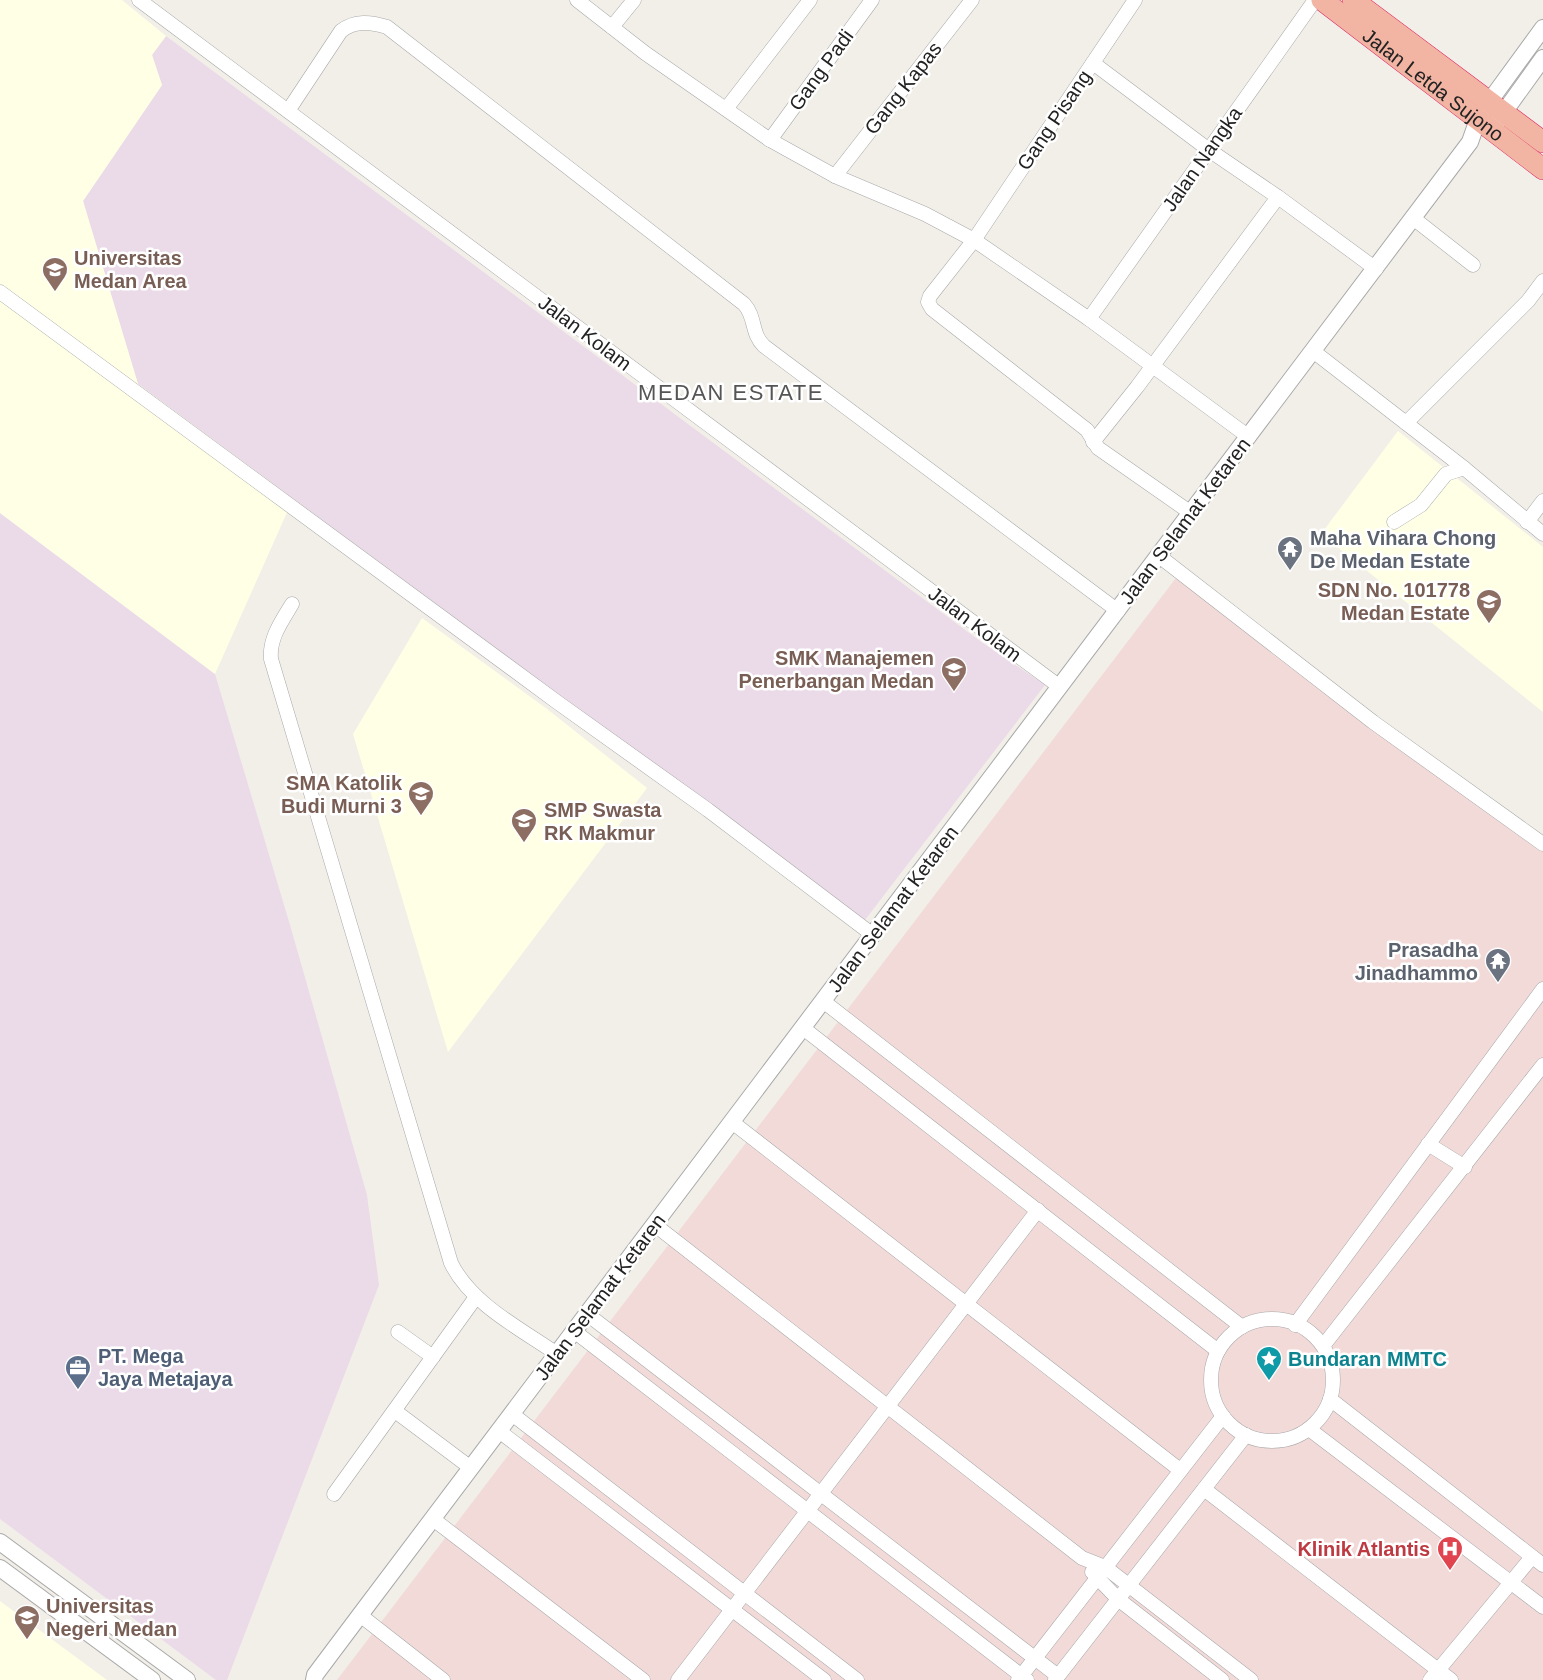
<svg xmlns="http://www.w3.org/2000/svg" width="1543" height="1680" font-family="Arial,sans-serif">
<rect width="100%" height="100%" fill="#f2efe9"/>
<!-- commercial -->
<polygon fill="#f2dad9" points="1182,570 1543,843 1543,1680 337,1680"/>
<!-- industrial -->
<g fill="#ebdbe8">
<polygon points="166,36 980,641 1045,685 865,920 138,384 83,201 162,85 152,55"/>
<polygon points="0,513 215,674 290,925 367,1195 379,1285 227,1680 216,1680 0,1519"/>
</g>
<!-- education -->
<g fill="#ffffe5">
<polygon points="0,0 122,0 166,36 152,55 162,85 83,201 138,384 293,499 215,674 0,513"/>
<polygon points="1398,431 1543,547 1543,712 1321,534"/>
<polygon points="422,618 547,709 647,788 448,1052 353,734"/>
<polygon points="0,1601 107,1680 0,1680"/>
</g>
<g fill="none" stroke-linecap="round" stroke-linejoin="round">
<defs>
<g id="minor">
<polyline points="139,0 1060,687"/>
<polyline points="577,0 645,53 770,140 835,176 925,214 974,240 1089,319 1249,437"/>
<polyline points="1135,0 974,240 930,296 928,302 932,309 1087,430 1098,448 1191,513"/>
<polyline points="612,27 634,0"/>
<polyline points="1093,63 1209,150 1278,197 1376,269"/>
<polyline points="726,109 810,0"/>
<path d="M 288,111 L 341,31 C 355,20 371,22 387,27 L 744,304 C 756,317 751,334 764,346 L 1118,611"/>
<polyline points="770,140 872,0"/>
<polyline points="835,176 972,0"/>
<polyline points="1413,218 1473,265"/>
<polyline points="0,292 557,702 708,810 873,935"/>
<polyline points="1089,319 1315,0"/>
<polyline points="1313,351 1464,468 1543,534"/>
<polyline points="1406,423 1528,301 1543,281"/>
<polyline points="1093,442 1137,387 1278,197"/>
<polyline points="1394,522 1421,505 1446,474 1464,468"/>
<polyline points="1527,522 1543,501"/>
<polyline points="1159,556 1373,722 1543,844"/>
<path d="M 292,604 C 282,621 269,638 271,659 L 451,1263 C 471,1304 521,1329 557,1354"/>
<polyline points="823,1001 1242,1327"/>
<polyline points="803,1028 1218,1351"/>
<polyline points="732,1122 1180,1470"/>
<polyline points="1428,1144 1465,1167"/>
<polyline points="655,1225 1082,1558 1105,1567 1251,1680"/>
<polyline points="587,1314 1058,1676"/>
<circle cx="1272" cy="1380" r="61"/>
<polyline points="1295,1325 1543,989"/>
<polyline points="574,1331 1027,1680"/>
<polyline points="398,1332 433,1357"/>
<polyline points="1323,1346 1543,1065"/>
<polyline points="1330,1399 1543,1565"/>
<polyline points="395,1411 471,1468"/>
<polyline points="512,1414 857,1680"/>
<polyline points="1309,1429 1543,1607"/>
<polyline points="499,1431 824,1680"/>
<polyline points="1204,1489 1451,1680"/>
<polyline points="334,1494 476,1297"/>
<polyline points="433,1519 643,1680"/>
<polyline points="1092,1572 1118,1599 1222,1680"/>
<polyline points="360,1615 443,1680"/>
<polyline points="678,1680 1038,1210"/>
<polyline points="1018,1680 1223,1416"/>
<polyline points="1055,1680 1246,1435"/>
<polyline points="1430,1680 1532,1557"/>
</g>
<g id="tertiary">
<polyline points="1497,122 1543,58"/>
<polyline points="0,1542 187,1680"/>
<polyline points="0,1568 152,1680"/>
<polyline points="314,1680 315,1675 360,1615 1470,142 1478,119 1489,102 1543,28"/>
</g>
<g id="trunk">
<path id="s1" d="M 1322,0 L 1543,169"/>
<polyline points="1353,0 1543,142"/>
</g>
</defs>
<!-- minor casing -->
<use href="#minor" stroke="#a9a9a9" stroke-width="15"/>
<!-- tertiary casing -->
<use href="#tertiary" stroke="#a9a9a9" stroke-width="18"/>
<!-- trunk casing -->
<use href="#trunk" stroke="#dc2a67" stroke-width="22"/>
<!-- minor -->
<use href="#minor" stroke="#fff" stroke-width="14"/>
<!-- tertiary -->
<use href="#tertiary" stroke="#fff" stroke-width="16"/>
<!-- trunk -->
<use href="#trunk" stroke="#f2b4a3" stroke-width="21"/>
</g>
<!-- icons -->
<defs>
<symbol id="university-pin" viewBox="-11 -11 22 30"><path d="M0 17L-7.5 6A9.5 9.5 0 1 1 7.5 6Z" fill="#8d6e63" stroke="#fff"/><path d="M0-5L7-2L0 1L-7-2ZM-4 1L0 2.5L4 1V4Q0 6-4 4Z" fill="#fff"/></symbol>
<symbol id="temple-pin" viewBox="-11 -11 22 30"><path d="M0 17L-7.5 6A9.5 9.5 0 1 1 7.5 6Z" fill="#6b7280" stroke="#fff"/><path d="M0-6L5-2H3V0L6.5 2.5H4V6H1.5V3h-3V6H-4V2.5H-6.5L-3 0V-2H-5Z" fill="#fff"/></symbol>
<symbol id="school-pin" viewBox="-11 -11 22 30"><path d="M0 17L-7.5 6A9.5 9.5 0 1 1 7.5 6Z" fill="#8d6e63" stroke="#fff"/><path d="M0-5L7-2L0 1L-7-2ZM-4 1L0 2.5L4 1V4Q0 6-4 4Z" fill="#fff"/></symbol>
<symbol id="sight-pin" viewBox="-11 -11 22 30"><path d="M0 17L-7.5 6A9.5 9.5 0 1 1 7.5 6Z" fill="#0f9aa8" stroke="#fff"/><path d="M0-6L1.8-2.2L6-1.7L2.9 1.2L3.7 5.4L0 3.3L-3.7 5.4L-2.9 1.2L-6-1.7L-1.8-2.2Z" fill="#fff"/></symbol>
<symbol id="office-pin" viewBox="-11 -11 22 30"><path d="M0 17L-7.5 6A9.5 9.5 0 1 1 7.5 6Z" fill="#5c6f8a" stroke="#fff"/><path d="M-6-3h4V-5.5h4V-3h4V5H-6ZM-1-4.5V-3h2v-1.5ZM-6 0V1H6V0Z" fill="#fff"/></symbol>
<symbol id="hospital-pin" viewBox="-11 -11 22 30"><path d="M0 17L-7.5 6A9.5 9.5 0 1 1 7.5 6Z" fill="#e0444e" stroke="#fff"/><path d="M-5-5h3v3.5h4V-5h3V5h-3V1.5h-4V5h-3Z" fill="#fff"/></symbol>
</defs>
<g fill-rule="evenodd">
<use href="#university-pin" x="40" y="255" width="30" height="40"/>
<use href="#temple-pin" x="1275" y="534" width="30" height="40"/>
<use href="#school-pin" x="1474" y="587" width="30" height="40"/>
<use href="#school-pin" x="939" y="655" width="30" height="40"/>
<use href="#school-pin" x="406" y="779" width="30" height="40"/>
<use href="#school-pin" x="509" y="806" width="30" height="40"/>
<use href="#temple-pin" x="1483" y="946" width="30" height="40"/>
<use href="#sight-pin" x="1254" y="1344" width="30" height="40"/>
<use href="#office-pin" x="63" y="1353" width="30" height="40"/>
<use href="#hospital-pin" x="1435" y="1534" width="30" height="40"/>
<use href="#university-pin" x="12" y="1603" width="30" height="40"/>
</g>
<g text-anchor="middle" stroke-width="5" stroke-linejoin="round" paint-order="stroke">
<!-- street labels -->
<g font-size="20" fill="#222" stroke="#fff">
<text transform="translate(821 70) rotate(-54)" y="7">Gang Padi</text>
<text dy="7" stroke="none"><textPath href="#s1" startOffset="140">Jalan Letda Sujono</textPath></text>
<text transform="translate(903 88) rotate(-52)" y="7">Gang Kapas</text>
<text transform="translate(1054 120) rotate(-56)" y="7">Gang Pisang</text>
<text transform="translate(1202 159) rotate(-55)" y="7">Jalan Nangka</text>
<text transform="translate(585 333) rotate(37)" y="7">Jalan Kolam</text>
<text transform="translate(1185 521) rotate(-53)" y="7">Jalan Selamat Ketaren</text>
<text transform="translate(975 624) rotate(37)" y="7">Jalan Kolam</text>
<text transform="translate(893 909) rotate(-53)" y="7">Jalan Selamat Ketaren</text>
<text transform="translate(600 1297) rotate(-53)" y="7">Jalan Selamat Ketaren</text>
</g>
<!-- education labels -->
<g font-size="20" font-weight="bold" fill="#785e54" stroke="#fff" text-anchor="start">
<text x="74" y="265">Universitas<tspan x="74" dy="23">Medan Area</tspan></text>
<text x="1470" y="597" text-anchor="end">SDN No. 101778<tspan x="1470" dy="23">Medan Estate</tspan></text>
<text x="934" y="665" text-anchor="end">SMK Manajemen<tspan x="934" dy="23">Penerbangan Medan</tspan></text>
<text x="402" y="790" text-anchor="end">SMA Katolik<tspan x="402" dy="23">Budi Murni 3</tspan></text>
<text x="544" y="817">SMP Swasta<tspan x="544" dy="23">RK Makmur</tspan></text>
<text x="46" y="1613">Universitas<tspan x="46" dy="23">Negeri Medan</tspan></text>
</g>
<!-- worship labels -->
<g font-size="20" font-weight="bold" fill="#5b616d" stroke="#fff" text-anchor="start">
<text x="1310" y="545">Maha Vihara Chong<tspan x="1310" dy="23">De Medan Estate</tspan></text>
<text x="1478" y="957" text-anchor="end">Prasadha<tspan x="1478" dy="23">Jinadhammo</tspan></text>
</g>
<!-- service labels -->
<g font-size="20" font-weight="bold" fill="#4e5e75" stroke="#fff" text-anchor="start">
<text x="98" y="1363">PT. Mega<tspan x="98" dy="23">Jaya Metajaya</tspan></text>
</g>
<!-- culture labels -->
<g font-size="20" font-weight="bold" fill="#0d838f" stroke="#fff" text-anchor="start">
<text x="1288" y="1366">Bundaran MMTC</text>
</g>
<!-- health labels -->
<g font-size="20" font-weight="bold" fill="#be3a42" stroke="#fff" text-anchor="end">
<text x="1430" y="1556">Klinik Atlantis</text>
</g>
<!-- quarter labels -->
<g font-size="22" letter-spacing="1.5" fill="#555" stroke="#fff">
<text x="731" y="400">MEDAN ESTATE</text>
</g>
</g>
</svg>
